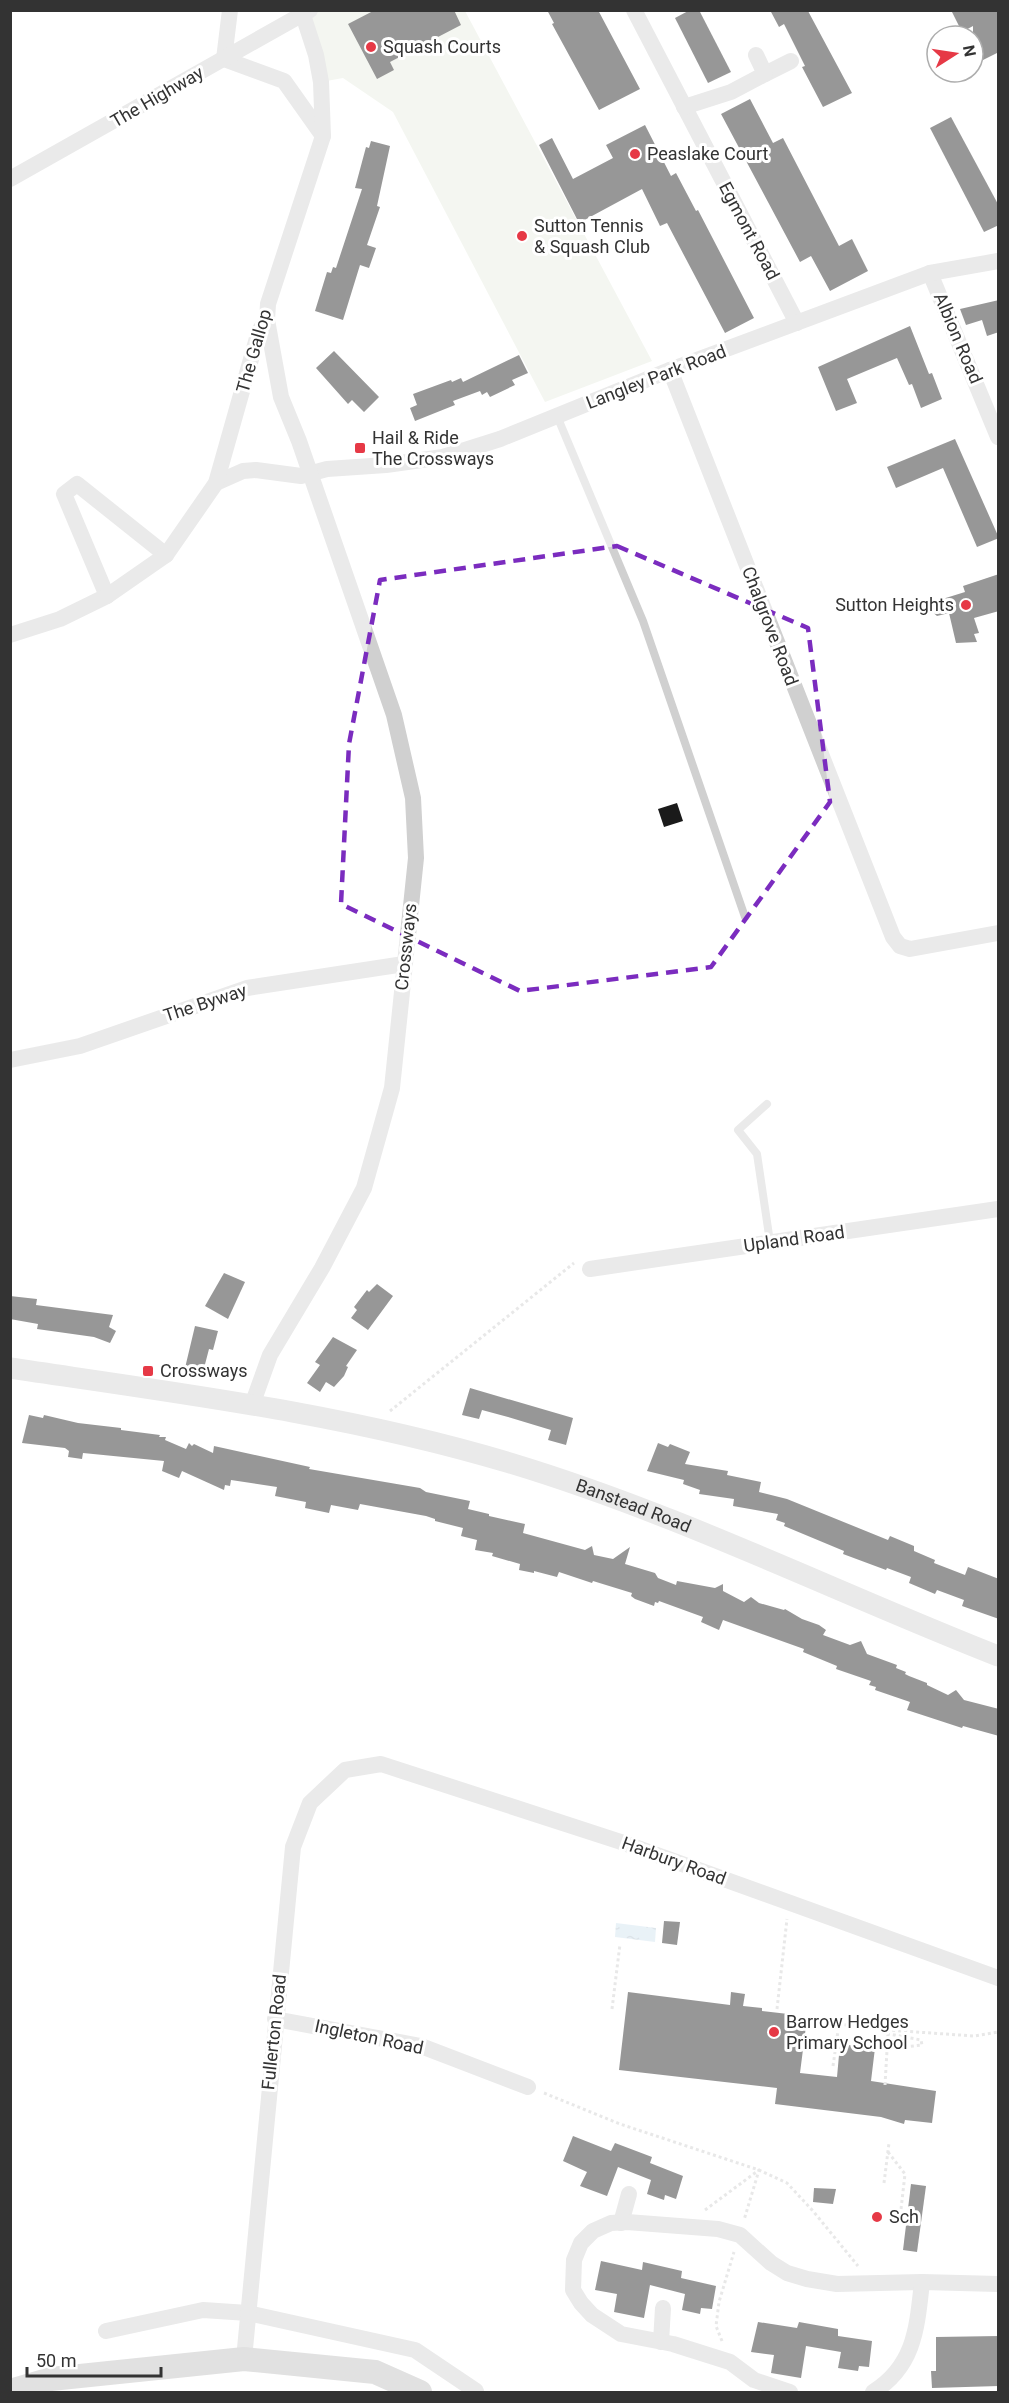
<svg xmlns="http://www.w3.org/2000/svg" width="1009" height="2403" font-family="Roboto,sans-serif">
<defs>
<pattern id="water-ripples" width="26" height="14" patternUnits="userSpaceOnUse" patternTransform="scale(1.5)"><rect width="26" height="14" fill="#cfe2ee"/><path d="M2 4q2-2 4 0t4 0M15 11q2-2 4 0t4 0" fill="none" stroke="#b2c2cd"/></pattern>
</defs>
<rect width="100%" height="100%" fill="#fff"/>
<!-- green -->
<polygon fill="#e6ecdf" points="310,10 465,11 652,361 545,402 393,112 343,78 321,82"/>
<!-- water -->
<polygon fill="url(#water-ripples)" points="616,1923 656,1928 655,1942 615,1937"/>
<!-- building -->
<g fill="#1a1a1a">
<polygon points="375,10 454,10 461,25 390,62 394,70 377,79 348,24"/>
<polygon points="547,10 598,10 640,89 599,110 552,24 554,23"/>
<polygon points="690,10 699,10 731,72 708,83 675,18"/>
<polygon points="770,10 810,10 808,11 852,93 823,107 802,67 805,66 784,24 779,27"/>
<polygon points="951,10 999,10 999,52 977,63 973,54 973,26 962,32"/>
<polygon points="750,99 773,143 783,138 839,246 852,239 868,271 830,291 811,256 800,262 721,114"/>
<polygon points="951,117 999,206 999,225 984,232 930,128"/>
<polygon points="645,125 671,176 676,173 696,211 698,210 754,318 725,333 667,223 660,226 642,189 579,223 539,145 552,138 573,179 613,158 606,145"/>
<polygon points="371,141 390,146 377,206 380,207 367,245 376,248 369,268 360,265 343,320 315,311 327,272 331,273 333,267 336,268 362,189 355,188 366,147 369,148"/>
<polygon points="999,300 999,332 987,336 982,320 966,325 960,309"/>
<polygon points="910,326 929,374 932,373 942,399 921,408 912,384 909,385 897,358 847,379 857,403 836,411 818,367"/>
<polygon points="334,351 379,397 364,412 352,400 348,404 316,368"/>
<polygon points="519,355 528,373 512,380 515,385 490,397 487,392 482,395 480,391 453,401 455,405 415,421 410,408 417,405 413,394 451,380 452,382 461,378 463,382"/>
<polygon points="955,439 999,538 977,547 943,468 896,488 887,467"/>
<polygon points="999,574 999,611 974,618 979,633 974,634 977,642 956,643 949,613 937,616 929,609 936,601 965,592 963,586"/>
<polygon points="677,803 683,821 664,827 658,809"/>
<polygon points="224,1273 245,1282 228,1319 205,1306"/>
<polygon points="377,1284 393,1296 368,1330 351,1318 357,1310 354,1307 367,1290 369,1292"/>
<polygon points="10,1296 37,1299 36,1305 113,1315 109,1327 116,1331 110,1343 94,1337 37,1329 38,1324 10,1319"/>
<polygon points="195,1326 218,1331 213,1350 209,1349 203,1372 185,1368"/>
<polygon points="333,1337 357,1350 346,1366 348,1367 344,1376 334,1387 326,1382 320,1392 307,1383 320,1365 315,1362"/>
<polygon points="470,1388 573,1418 566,1445 548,1440 551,1430 508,1417 482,1410 479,1419 462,1415"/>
<polygon points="29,1415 43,1418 44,1415 78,1423 121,1428 121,1430 160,1435 159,1437 166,1437 165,1440 186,1449 189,1443 192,1446 194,1444 213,1453 214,1446 310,1467 309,1469 420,1488 426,1492 470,1501 468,1509 489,1514 489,1516 525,1524 523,1533 585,1550 592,1546 594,1555 613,1559 630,1547 625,1564 655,1573 658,1578 676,1585 677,1581 715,1588 723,1584 723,1591 744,1602 751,1597 759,1603 784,1610 785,1609 802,1619 819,1625 826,1630 823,1635 850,1645 861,1641 867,1654 897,1665 896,1668 906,1672 905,1674 909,1676 927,1683 927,1685 948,1695 956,1690 964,1700 999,1709 999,1736 963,1726 962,1728 907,1710 910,1702 875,1690 876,1687 869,1685 871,1681 836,1669 837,1666 803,1652 804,1649 723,1620 719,1630 701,1622 703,1617 659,1601 658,1603 655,1602 654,1606 635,1599 631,1596 632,1593 593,1581 592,1583 559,1572 557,1577 534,1571 534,1573 519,1570 520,1564 492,1556 493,1553 475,1550 477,1540 461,1536 463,1528 435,1521 435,1519 426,1516 360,1504 358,1510 331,1505 329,1513 305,1508 306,1502 275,1496 277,1487 231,1480 230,1486 225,1485 224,1490 182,1471 179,1478 162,1471 164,1461 83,1453 82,1459 68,1457 69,1451 65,1448 22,1443"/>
<polygon points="658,1443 668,1447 670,1444 690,1452 685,1464 728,1471 727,1475 761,1482 759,1492 787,1499 888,1540 890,1536 914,1546 914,1551 935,1560 934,1563 965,1575 968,1567 999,1579 999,1619 962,1606 964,1600 937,1590 935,1594 909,1583 911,1577 887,1568 886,1570 843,1554 844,1551 784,1526 785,1523 776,1520 778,1514 733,1506 734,1499 699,1494 700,1490 683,1484 684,1480 647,1471"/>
<polygon points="664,1921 680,1922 677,1945 662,1943"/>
<polygon points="628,1992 730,2005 731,1992 745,1994 743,2006 762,2008 762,2011 797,2015 795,2024 806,2026 800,2073 837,2077 840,2044 875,2048 871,2081 936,2091 932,2123 905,2120 904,2124 881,2117 775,2104 777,2088 619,2070"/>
<polygon points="573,2136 611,2151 615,2143 652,2157 650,2163 683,2176 676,2199 665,2195 664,2200 647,2194 651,2180 618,2167 607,2196 580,2186 587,2172 563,2161"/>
<polygon points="911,2184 926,2186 917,2252 903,2250"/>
<polygon points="814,2188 836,2189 833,2204 813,2202"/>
<polygon points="601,2261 642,2270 643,2262 682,2271 681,2278 716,2286 712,2309 701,2308 700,2314 682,2310 685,2294 650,2285 644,2318 614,2312 617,2294 595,2290"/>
<polygon points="758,2322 797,2328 799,2322 838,2329 838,2336 872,2341 869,2367 859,2366 858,2371 838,2368 841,2352 806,2346 801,2378 771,2373 774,2355 751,2352"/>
<polygon points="999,2336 999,2386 932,2388 931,2371 936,2371 936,2337"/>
</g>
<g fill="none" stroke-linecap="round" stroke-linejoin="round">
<!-- path -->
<g stroke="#cdcdcd" stroke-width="3" stroke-dasharray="3 3" stroke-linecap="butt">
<polyline points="390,1411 574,1263"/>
<polyline points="612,2009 620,1944"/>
<polyline points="777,2009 787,1919"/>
<polyline points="887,2049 922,2045 921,2040 889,2034"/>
<polyline points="833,2066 839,2024 888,2030 974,2036 998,2032"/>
<polyline points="885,2085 888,2033"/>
<polyline points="544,2093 620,2124 759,2170 787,2183 813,2211 858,2266"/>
<polyline points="888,2152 905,2174 900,2218"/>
<polyline points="884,2183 889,2143"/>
<polyline points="705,2210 759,2170 744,2220"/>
<polyline points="722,2341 716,2326 719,2302 734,2252"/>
</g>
<!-- service -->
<g stroke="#d0d0d0" stroke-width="8">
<polyline points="557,416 643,621 745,917"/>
<polyline points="767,1104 738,1130 757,1154 770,1242"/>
</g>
<!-- minor -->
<g stroke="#d0d0d0" stroke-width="16">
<polyline points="230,10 224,59 284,81 323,136"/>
<polyline points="634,10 797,323"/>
<polyline points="765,74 791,61"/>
<polyline points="684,107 731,92 765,74 756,55"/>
<polyline points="10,179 310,10"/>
<polyline points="930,273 998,437"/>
<polyline points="670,370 893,937 900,946 910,949 998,933"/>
<polyline points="216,483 243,471 256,470 301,476 327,469 386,465 443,457 500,439 670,370 930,273 998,261"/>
<polyline points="107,596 64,494 77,484 166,555"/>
<polyline points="10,635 60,619 107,596 166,555 216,483 259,331 267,320"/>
<polyline points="10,1060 80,1046 247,988 404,964"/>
<polyline points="590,1269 998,1209"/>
<polyline points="252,1405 270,1355 322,1268 364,1188 392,1088 416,858 413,798 394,715 299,441 281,397 267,320 268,304 323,136 321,82 316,55 303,15 299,10"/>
<polyline points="275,2019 421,2046 528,2087"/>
<polyline points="621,2223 629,2194"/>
<polyline points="106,2331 203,2310 248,2313 415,2350 476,2391"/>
<polyline points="661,2342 663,2308"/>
<polyline points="244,2359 293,1847 310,1803 345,1770 381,1764 621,1842 998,1978"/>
<polyline points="790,2392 754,2380 730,2362 673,2344 621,2334 592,2315 581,2303 573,2290 574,2260 581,2243 593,2231 611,2223 627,2222 718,2229 740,2235 771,2263 787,2273 807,2279 837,2284 922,2282 998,2284"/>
<path d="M 873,2392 C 915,2366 917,2327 922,2282"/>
</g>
<!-- tertiary -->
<path stroke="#d0d0d0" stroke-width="21" id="s1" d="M 10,1368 C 178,1393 347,1414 510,1463 C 679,1514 835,1592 998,1656"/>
<!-- secondary -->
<polyline stroke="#bdbdbd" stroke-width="24" points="10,2391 51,2379 244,2359 375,2372 420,2392"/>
</g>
<!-- marked area -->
<path d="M0 0H1009V2403H0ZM 617,546 L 808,628 L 830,802 L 711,967 L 520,991 L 341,904 L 349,744 L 380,580 Z" fill="#fff" fill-opacity=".55" fill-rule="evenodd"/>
<path fill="none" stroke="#7b2cbf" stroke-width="4.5" stroke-dasharray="12 8" stroke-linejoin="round" d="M 617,546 L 808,628 L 830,802 L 711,967 L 520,991 L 341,904 L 349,744 L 380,580 Z"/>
<!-- markers -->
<g fill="#e63946" stroke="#fff" stroke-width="2">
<circle cx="371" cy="47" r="6"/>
<circle cx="635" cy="154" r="6"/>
<circle cx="522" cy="236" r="6"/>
<rect x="354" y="442" width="12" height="12" rx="3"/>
<circle cx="966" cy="605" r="6"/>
<rect x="142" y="1365" width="12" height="12" rx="3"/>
<circle cx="774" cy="2032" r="6"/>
<circle cx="877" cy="2217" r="6"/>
</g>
<g text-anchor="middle" stroke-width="6" stroke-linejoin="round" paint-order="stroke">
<!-- poi labels -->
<g font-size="18" fill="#333" stroke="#fff" text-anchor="start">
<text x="383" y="53">Squash Courts</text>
<text x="647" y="160">Peaslake Court</text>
<text x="534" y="232">Sutton Tennis<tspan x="534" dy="21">&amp; Squash Club</tspan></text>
<text x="372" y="444">Hail &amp; Ride<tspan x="372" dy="21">The Crossways</tspan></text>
<text x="954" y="611" text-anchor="end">Sutton Heights</text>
<text x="160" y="1377">Crossways</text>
<text x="786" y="2028">Barrow Hedges<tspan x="786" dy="21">Primary School</tspan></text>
<text x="889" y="2223">Sch</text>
</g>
<!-- street labels -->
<g font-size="18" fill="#333" stroke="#fff">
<text transform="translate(157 97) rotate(-30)" y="6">The Highway</text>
<text transform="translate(749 231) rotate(62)" y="6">Egmont Road</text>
<text transform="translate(958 338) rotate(67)" y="6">Albion Road</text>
<text transform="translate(254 351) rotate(-74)" y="6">The Gallop</text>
<text transform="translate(656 377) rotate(-21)" y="6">Langley Park Road</text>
<text transform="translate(770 626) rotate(69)" y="6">Chalgrove Road</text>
<text transform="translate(406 947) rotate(-84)" y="6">Crossways</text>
<text transform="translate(205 1003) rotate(-18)" y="6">The Byway</text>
<text transform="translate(794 1239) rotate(-8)" y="6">Upland Road</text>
<text dy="6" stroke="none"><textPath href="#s1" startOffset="640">Banstead Road</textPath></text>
<text transform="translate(674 1861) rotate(20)" y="6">Harbury Road</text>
<text transform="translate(274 2032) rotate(-84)" y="6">Fullerton Road</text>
<text transform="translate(369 2037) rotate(12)" y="6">Ingleton Road</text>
</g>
</g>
<!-- border -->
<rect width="1009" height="2403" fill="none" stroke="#333333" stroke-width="24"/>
<!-- north arrow -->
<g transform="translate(955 54) rotate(78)"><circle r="28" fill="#ffffff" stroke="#adadad" stroke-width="1.5"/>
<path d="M0-4.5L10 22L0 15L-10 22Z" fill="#e63946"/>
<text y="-9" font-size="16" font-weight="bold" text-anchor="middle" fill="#333333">N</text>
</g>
<!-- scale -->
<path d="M27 2367v9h134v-9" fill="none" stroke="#333333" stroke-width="3"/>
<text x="36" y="2367" font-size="18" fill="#333333" stroke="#ffffff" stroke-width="4.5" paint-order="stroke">50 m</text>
</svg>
